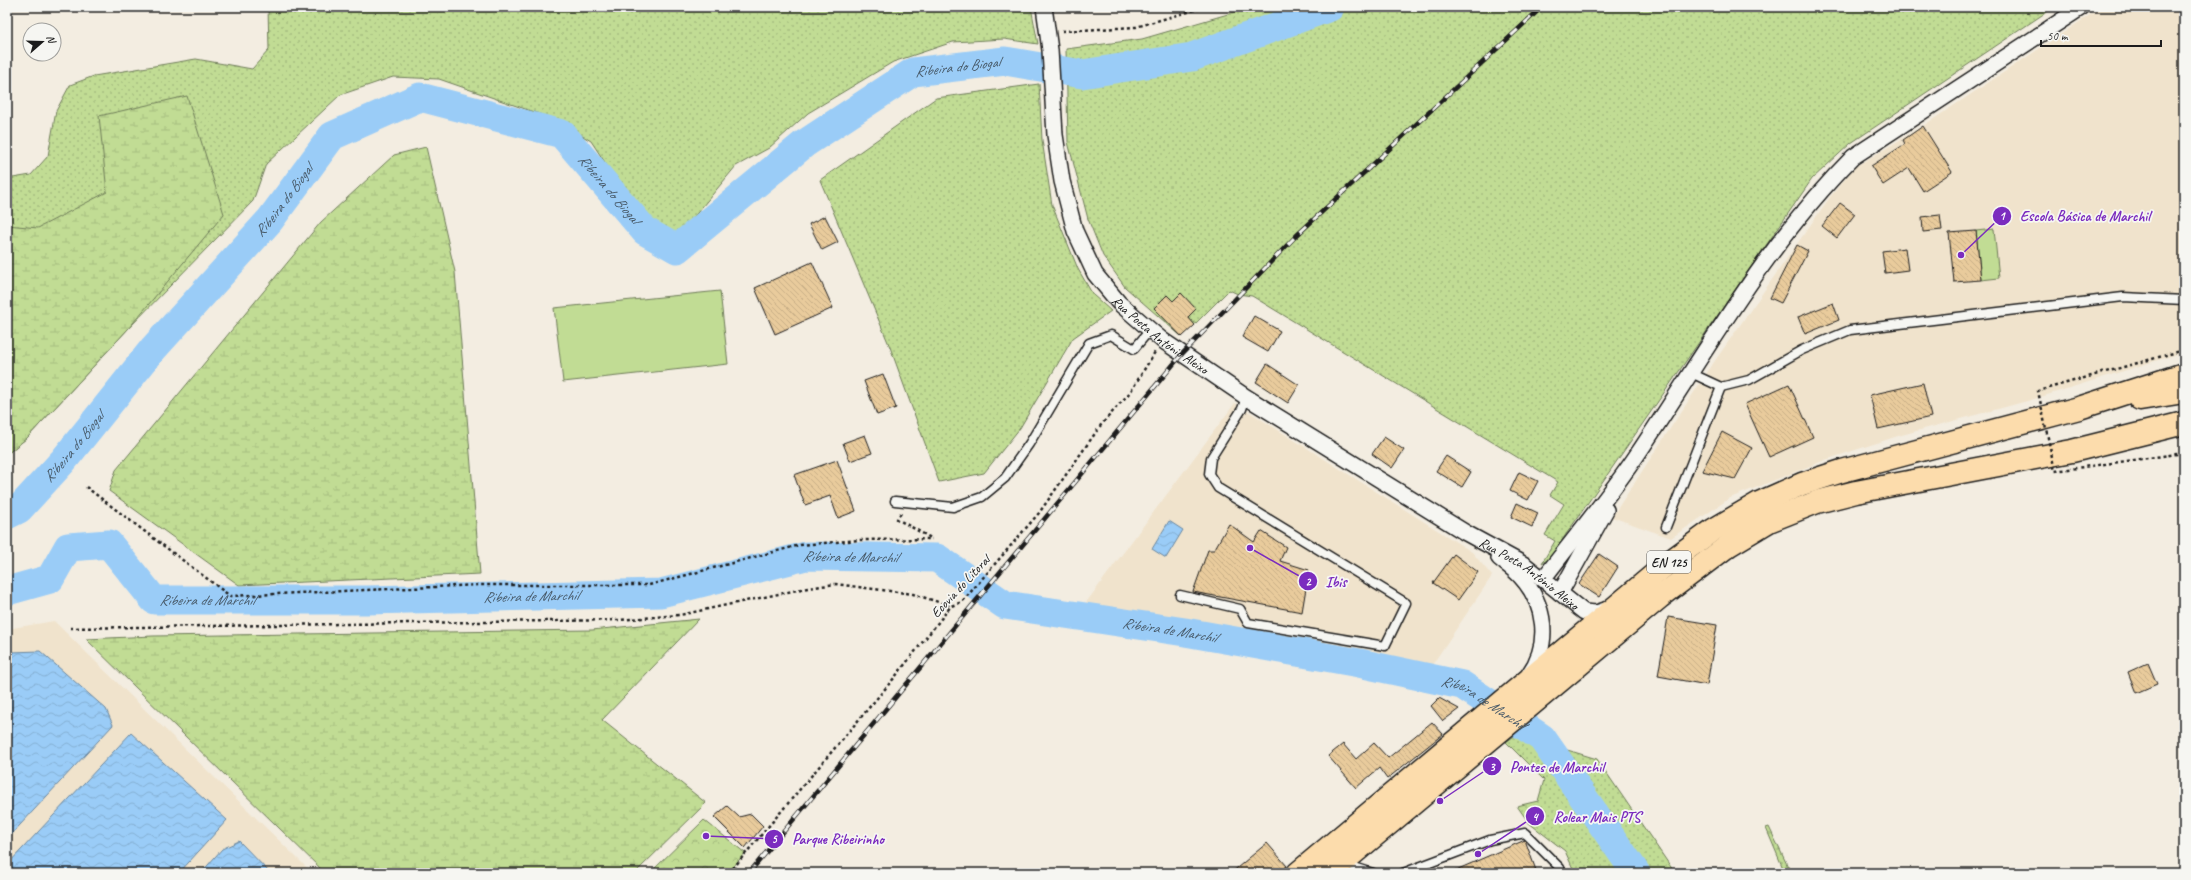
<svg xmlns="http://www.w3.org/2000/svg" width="2191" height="880" font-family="Caveat,sans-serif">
<defs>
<pattern id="grass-dots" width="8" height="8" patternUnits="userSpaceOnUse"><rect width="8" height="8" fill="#c1dc94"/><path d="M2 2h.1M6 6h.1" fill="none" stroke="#a5bc7f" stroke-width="1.8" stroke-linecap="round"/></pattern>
<pattern id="forest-crowns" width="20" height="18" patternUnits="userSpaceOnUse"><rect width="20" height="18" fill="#c1dc94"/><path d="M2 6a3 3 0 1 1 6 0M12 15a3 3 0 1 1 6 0" fill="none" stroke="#a5bc7f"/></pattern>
<pattern id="wetland-marsh" width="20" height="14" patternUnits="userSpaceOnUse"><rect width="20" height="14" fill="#c1dc94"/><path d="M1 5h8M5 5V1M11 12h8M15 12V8" fill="none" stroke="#a5bc7f"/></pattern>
<pattern id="water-waves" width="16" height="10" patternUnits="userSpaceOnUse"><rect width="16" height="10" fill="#9accf7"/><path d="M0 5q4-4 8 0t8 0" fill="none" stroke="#84afd3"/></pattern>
<pattern id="building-back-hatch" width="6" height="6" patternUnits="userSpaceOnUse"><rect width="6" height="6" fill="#e9cb9c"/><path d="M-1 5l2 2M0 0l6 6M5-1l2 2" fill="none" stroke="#c7ae86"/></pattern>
</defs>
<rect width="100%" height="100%" fill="#f3ede1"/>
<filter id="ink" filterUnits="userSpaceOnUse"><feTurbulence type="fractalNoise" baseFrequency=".025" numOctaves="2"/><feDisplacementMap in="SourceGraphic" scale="8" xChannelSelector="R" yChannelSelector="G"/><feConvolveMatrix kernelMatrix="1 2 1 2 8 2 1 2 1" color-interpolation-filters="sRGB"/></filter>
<g filter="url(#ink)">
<!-- built -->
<g fill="#f0e3cc">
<polygon points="2102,7 2184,7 2184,352 2031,400 1898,436 1825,460 1730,498 1671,538 1612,517 1712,365 1830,197 1855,167 1923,126"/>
<polygon points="1235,403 1472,552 1492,576 1432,665 1082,608"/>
<polygon points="54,621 295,856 312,873 7,873 7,629"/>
</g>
<!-- grass -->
<g fill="url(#grass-dots)" stroke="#6e7c58">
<polygon points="268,7 1031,7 1038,44 1004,39 953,42 893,62 808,113 769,148 736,166 678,236 665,232 629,199 591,141 554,119 439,79 393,77 340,95 266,164 253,201 128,329 27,438 7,454 7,179 31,175 48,156 56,111 70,85 94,76 196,59 252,69 269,50"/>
<polygon points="1252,7 2054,7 1851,143 1812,179 1549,559 1542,563 1555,541 1545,535 1564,504 1550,495 1558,482 1252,296 1238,294 1229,290 1182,337 1125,287 1103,256 1088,219 1068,142 1066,49 1142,39"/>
<polygon points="1039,84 1042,140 1052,205 1078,269 1093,295 1111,311 1073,338 1020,428 984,473 939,482 890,347 820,180 936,98"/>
<polygon points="1536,720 1564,749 1597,759 1675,873 1575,873 1565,851 1529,823 1517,806 1538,801 1544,780 1506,742"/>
<polygon points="1769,827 1791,873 1785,873 1766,828"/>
</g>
<!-- forest -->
<polygon fill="url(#forest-crowns)" stroke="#6e7c58" points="704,820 745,853 728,873 650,873"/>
<!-- wetland -->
<g fill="url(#wetland-marsh)" stroke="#6e7c58">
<polygon points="187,96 224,214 128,329 27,438 7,454 7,225 38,228 107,192 99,116"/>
<polygon points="426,147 455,272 480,574 239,585 109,491 116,470 321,222 394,155"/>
<polygon points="699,619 602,720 706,803 635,873 325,873 86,639 153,636 592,630"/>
</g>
<!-- pitch -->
<g fill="#c1dc94" stroke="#6e7c58">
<polygon points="1994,229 1999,278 1981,280 1976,231"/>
<polygon points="720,291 728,364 563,382 554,308"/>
</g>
<!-- water -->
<g fill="url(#water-waves)" stroke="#68869f">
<polygon points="1169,521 1183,530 1166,558 1152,549"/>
<polygon points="40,651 106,709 113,725 7,839 7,657 11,652"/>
<polygon points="131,733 227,820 179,873 7,873 7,865"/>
<polygon points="239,841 270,873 201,873 222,849"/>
</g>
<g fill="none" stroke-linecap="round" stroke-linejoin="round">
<!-- river -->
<g stroke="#9accf7" stroke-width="29">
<path id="s1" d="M 7,515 L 19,509 L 63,461 L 153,349 L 270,220 L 332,136 L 420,97 L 562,134 L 645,231 L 677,249 L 804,144 L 913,72 L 1005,61 L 1082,74 L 1192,57 L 1330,7"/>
<path id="s2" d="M 7,591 L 50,579 L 68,547 L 109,544 L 154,600 L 367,600 L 661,593 L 806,556 L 937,558 L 1005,605 L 1185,632 L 1359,663 L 1462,685 L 1542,738 L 1636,873"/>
</g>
</g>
<!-- building -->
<g fill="url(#building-back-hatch)" stroke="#1c1c1c">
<polygon points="1923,126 1952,172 1923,191 1909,168 1883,185 1871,166 1905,144 1903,140"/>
<polygon points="1840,203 1855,214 1837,238 1822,226"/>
<polygon points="1940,215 1942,230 1923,232 1922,217"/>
<polygon points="825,216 838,242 822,250 809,224"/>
<polygon points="1976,231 1981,280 1954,282 1949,233"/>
<polygon points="1797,245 1808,251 1781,303 1770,298"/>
<polygon points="1905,248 1908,270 1885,273 1882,251"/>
<polygon points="812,262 833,308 775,334 755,288"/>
<polygon points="1181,293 1196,309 1188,317 1195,325 1182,337 1154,308 1167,295 1173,301"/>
<polygon points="1833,303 1839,320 1805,334 1798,317"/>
<polygon points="1254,316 1280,331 1268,352 1242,337"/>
<polygon points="1267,364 1299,385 1288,403 1256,382"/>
<polygon points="883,374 896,408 877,415 864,381"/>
<polygon points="1923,383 1931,417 1878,429 1870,395"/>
<polygon points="1789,384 1813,437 1769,457 1745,404"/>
<polygon points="1722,432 1752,448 1735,479 1702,471"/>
<polygon points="865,435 872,453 850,461 843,443"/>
<polygon points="1384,437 1404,450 1392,468 1372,454"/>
<polygon points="1446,456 1471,472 1462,487 1436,471"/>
<polygon points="837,460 856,511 838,518 830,496 805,505 794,475"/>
<polygon points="1519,472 1538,481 1528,500 1510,491"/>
<polygon points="1517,503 1538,513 1532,527 1511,517"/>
<polygon points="1229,524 1254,542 1261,531 1286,547 1280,561 1309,570 1302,612 1193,592 1208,550 1214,550"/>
<polygon points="1454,554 1478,572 1458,600 1433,583"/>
<polygon points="1599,554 1618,567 1599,597 1579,584"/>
<polygon points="1668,617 1717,625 1707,685 1658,676"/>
<polygon points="2148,663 2157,684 2136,693 2128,672"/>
<polygon points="1439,698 1459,709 1443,721 1431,706"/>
<polygon points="1432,722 1443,734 1387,779 1379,768 1356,788 1328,756 1343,744 1356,759 1374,743 1388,758"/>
<polygon points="727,806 739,817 751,814 763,826 745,848 714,817"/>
<polygon points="1525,840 1537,873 1449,873"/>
<polygon points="1267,843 1287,866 1278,873 1231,873"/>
</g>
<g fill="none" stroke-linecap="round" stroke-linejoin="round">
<defs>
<g id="service">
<polyline points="1691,373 1721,387 1749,380 1802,350 1850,330 2123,297 2184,300"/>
<polyline points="895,501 953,507 982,497 1005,478 1029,444 1089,343 1111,335 1134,349 1150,330"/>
<polyline points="1666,527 1721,387"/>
<polyline points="1180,595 1240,609 1248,623 1385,646 1406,603 1218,488 1209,474 1211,458 1242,409 1246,397"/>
<polyline points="1344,864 1373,873"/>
<polyline points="1403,873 1490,840 1525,833 1560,868"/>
</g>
<g id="minor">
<path id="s3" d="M 1044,7 L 1050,50 L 1055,135 L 1062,181 L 1075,231 L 1095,274 L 1119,303 L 1162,340 L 1246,397 L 1466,533 L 1525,565 L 1584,612 L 1596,613 L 1611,608"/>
<path d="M 1499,558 C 1506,564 1514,569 1520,576 C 1546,604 1551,643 1529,674"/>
<path d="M 1544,578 C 1575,537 1608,498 1637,455 C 1705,354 1766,244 1853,157 L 2082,7"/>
<polyline points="1560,593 1606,510"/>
</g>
<g id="primary">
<polyline points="2140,399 2184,392"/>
<polyline points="1298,873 1668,563 1713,530 1759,503 1802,484 1842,471 2079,408 2184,374"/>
<polyline points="1330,873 1660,597 1729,545 1769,521 1817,502 1856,492 2072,451 2184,423"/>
</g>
</defs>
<!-- service casing -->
<use href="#service" stroke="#1c1c1c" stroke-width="11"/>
<!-- minor casing -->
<use href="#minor" stroke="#1c1c1c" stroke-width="18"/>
<!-- primary casing -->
<use href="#primary" stroke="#1c1c1c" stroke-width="25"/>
<!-- path -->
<g stroke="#1c1c1c" stroke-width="2.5" stroke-dasharray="3 3" stroke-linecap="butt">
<polyline points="1062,31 1136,27 1205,7"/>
<polyline points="86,487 230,596 479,585 649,585 800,545 861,540 932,539"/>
<polyline points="901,513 897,519 931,538"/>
<polyline points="70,628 619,620 680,615 802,589 835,584 913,594 951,606"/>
<polyline points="729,873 895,677 951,606 962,602 1039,513 1101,425 1131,391 1155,352"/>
</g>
<!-- service -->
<use href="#service" stroke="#f6f6f2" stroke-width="8"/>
<!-- minor -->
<use href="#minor" stroke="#f6f6f2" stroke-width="15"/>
<!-- primary -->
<use href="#primary" stroke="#fcdcac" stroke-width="22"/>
<defs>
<polyline id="rail" points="749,873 1182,354 1296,236 1542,7"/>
</defs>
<!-- rail casing -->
<use href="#rail" stroke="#1c1c1c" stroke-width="4.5"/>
<!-- rail -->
<use href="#rail" stroke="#f6f6f2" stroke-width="3" stroke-dasharray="9" stroke-linecap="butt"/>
<!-- path-bridge -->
<polyline stroke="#1c1c1c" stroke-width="2.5" stroke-dasharray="3 3" stroke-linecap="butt" points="2184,350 2038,391 2055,471 2184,453"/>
</g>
</g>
<g text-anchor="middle" stroke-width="3.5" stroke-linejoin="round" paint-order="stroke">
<!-- shield labels -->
<rect fill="#f6f6f2" stroke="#5d5d5c" stroke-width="1" x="1647" y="551" width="44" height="22" rx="3"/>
<g font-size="13" font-weight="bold" fill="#1c1c1c">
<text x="1669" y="567">EN 125</text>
</g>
<!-- street labels -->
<g font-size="14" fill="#1c1c1c" stroke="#f6f6f2">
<text dy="5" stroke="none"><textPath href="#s3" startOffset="364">Rua Poeta António Aleixo</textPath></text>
<text dy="5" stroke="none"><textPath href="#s3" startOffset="804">Rua Poeta António Aleixo</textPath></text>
<text transform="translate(960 586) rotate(-47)" y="5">Ecovia do Litoral</text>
</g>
<!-- water labels -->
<g font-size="15" font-style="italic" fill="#485a69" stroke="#f6f6f2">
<text dy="5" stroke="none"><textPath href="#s1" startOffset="1248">Ribeira do Biogal</textPath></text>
<text dy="5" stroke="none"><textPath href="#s1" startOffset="816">Ribeira do Biogal</textPath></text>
<text dy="5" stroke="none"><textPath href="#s1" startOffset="420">Ribeira do Biogal</textPath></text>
<text dy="5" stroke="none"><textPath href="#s1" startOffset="96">Ribeira do Biogal</textPath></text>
<text dy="5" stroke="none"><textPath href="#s2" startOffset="895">Ribeira de Marchil</textPath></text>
<text dy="5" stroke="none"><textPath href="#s2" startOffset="571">Ribeira de Marchil</textPath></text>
<text dy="5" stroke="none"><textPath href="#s2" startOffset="247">Ribeira de Marchil</textPath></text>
<text dy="5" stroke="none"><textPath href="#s2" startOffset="1231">Ribeira de Marchil</textPath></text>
<text dy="5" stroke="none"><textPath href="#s2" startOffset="1555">Ribeira de Marchil</textPath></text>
</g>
</g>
<!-- callouts -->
<path fill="none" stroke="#7b2cbf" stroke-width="1.5" d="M1961 255L2002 216M1250 548L1308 581M1440 801L1492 766M1478 854L1535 816M706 836L774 839"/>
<g fill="#7b2cbf" stroke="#f6f6f2" stroke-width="1.5">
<circle cx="1961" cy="255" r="4"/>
<circle cx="1250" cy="548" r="4"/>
<circle cx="1440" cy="801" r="4"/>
<circle cx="1478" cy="854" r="4"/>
<circle cx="706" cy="836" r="4"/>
<circle cx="2002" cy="216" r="10"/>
<circle cx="1308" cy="581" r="10"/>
<circle cx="1492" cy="766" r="10"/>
<circle cx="1535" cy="816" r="10"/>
<circle cx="774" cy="839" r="10"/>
</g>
<g font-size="12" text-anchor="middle" font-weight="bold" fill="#fff">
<text x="2002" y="220">1</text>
<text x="1308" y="586">2</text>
<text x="1492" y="771">3</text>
<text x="1535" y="821">4</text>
<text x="774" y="843">5</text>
</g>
<g font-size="15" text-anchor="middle" font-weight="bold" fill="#7b2cbf" stroke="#f6f6f2" stroke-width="3.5" stroke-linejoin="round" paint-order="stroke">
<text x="2085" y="221">Escola Básica de Marchil</text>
<text x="1336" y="587">Ibis</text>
<text x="1557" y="772">Pontes de Marchil</text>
<text x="1597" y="822">Rolear Mais PTS</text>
<text x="838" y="844">Parque Ribeirinho</text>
</g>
<!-- margin -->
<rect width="2191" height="880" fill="none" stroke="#f6f6f2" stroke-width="24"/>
<rect x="12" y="12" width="2167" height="856" fill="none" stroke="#1c1c1c" stroke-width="1.5" filter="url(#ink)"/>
<!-- north arrow -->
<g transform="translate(42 42) rotate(70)"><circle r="19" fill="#f6f6f2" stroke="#9f9f9c"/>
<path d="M0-3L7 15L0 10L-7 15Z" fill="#1c1c1c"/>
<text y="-6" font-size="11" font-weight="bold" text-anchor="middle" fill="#1c1c1c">N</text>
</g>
<!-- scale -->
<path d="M2041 40v6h120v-6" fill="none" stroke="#1c1c1c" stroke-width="2"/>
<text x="2047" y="40" font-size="12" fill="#1c1c1c" stroke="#f6f6f2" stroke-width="3" paint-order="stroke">50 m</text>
</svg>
